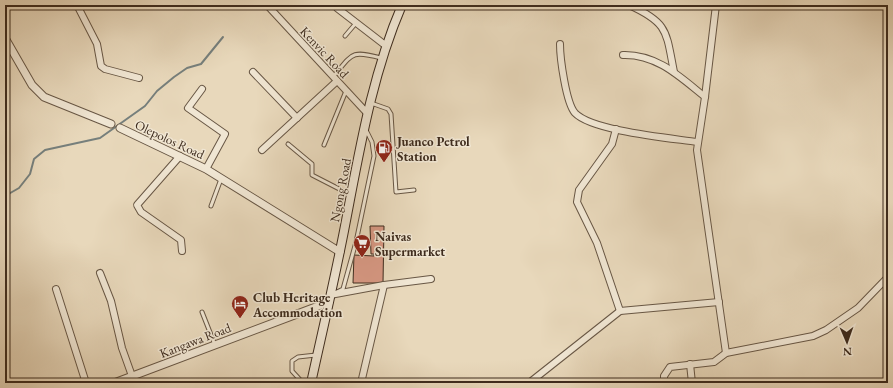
<svg xmlns="http://www.w3.org/2000/svg" width="893" height="388" font-family="'EB Garamond',serif">
<rect width="100%" height="100%" fill="#e8d8bb"/>
<filter id="stains"><feTurbulence type="fractalNoise" baseFrequency=".005" numOctaves="4"/><feColorMatrix values="0 0 0 0 .2 0 0 0 0 .09 0 0 0 0 .02 0 0 0 .5 -.17"/></filter>
<radialGradient id="worn" r=".72"><stop offset=".6" stop-color="#630" stop-opacity="0"/><stop offset="1" stop-color="#630" stop-opacity=".3"/></radialGradient>
<g fill="none" stroke-linecap="round" stroke-linejoin="round">
<!-- stream -->
<polyline stroke="#767f7c" stroke-width="2" points="5,196 19,188 30,174 34,159 45,150 100,138 145,106 157,91 174,77 187,68 201,64 223,37"/>
</g>
<!-- building -->
<polygon fill="#d79883" stroke="#3e2c1e" points="370,226 384,226 383,283 353,283 354,255 374,256 374,254 371,254"/>
<g fill="none" stroke-linecap="round" stroke-linejoin="round">
<defs>
<g id="service">
<polyline points="345,36 356,23"/>
<path d="M 333,77 C 353,53 351,50 381,58"/>
<polyline points="371,103 388,109 391,114 396,192 414,190"/>
<polyline points="288,144 312,164 312,175 351,195"/>
<polyline points="324,145 346,91"/>
<polyline points="211,206 221,179"/>
<polyline points="337,292 343,289 356,242 374,156 372,142 366,130"/>
<polyline points="202,312 215,345"/>
<polyline points="303,383 292,371 292,361 298,357 316,355"/>
</g>
<g id="minor">
<polyline points="77,5 97,44 101,66 105,69 139,78"/>
<polyline points="267,5 367,113"/>
<path d="M 629,5 C 669,23 666,32 674,72"/>
<polyline points="716,5 705,97 697,150 726,353"/>
<polyline points="337,8 385,45"/>
<path d="M 560,44 C 560,58 566,103 575,113 C 592,131 670,138 697,142"/>
<path d="M 623,55 C 657,54 680,77 705,97"/>
<polyline points="253,72 297,118"/>
<polyline points="202,89 188,108 225,134 206,169"/>
<polyline points="616,129 612,144 579,190 577,202 597,243 620,311"/>
<polyline points="262,150 337,81"/>
<polyline points="180,156 137,205 141,212 181,240 182,251"/>
<polyline points="100,273 111,301 122,348 132,376"/>
<polyline points="56,289 86,383"/>
<polyline points="330,295 384,285 431,279"/>
<polyline points="690,364 692,383"/>
<polyline points="361,383 384,285"/>
<polyline points="529,383 620,311 719,302"/>
<polyline points="664,383 664,376 670,367 714,362 726,353 813,336 826,330 858,308 888,277"/>
</g>
<g id="tertiary">
<polyline points="5,38 32,85 44,97 111,124"/>
<polyline points="120,128 206,169 340,252"/>
<polyline points="114,383 329,302"/>
</g>
<path id="secondary" d="M 311,383 C 322,333 334,282 344,231 C 359,154 371,77 402,5"/>
</defs>
<!-- service casing -->
<use href="#service" stroke="#685745" stroke-width="5"/>
<!-- minor casing -->
<use href="#minor" stroke="#685745" stroke-width="8"/>
<!-- tertiary casing -->
<use href="#tertiary" stroke="#685745" stroke-width="9"/>
<!-- secondary casing -->
<use href="#secondary" stroke="#3e2c1e" stroke-width="10"/>
<!-- service -->
<use href="#service" stroke="#f0e6d3" stroke-width="3"/>
<!-- minor -->
<use href="#minor" stroke="#f0e6d3" stroke-width="6"/>
<!-- tertiary -->
<use href="#tertiary" stroke="#f0e6d3" stroke-width="7"/>
<!-- secondary -->
<use href="#secondary" stroke="#f0e6d3" stroke-width="8"/>
</g>
<!-- icons -->
<defs>
<symbol id="fuel-pin" viewBox="-11 -11 22 30"><path d="M0 17L-7.5 6A9.5 9.5 0 1 1 7.5 6Z" fill="#8f2418" stroke="#f0e6d3"/><path d="M-5.5-6h7V0h2V4h1.3V-2.5L3-4.5l.8-.8L6-3V5H2.5V1h-1V6h-7ZM-4.2-4.7v3.2H.2V-4.7Z" fill="#fff"/></symbol>
<symbol id="supermarket-pin" viewBox="-11 -11 22 30"><path d="M0 17L-7.5 6A9.5 9.5 0 1 1 7.5 6Z" fill="#8f2418" stroke="#f0e6d3"/><path d="M-6-5.5h2.5l.6 2H6L4.5 2H-2.5L-4.4-4H-6ZM-1.5 3.2a1.3 1.3 0 1 0 .1 0ZM3 3.2a1.3 1.3 0 1 0 .1 0Z" fill="#fff"/></symbol>
<symbol id="hotel-pin" viewBox="-11 -11 22 30"><path d="M0 17L-7.5 6A9.5 9.5 0 1 1 7.5 6Z" fill="#8f2418" stroke="#f0e6d3"/><path d="M-6-4.5h1.5V1H6V5H4.5V3h-9V5H-6ZM-4 0a1.8 1.8 0 1 1 3.6 0ZM.5 0V-2.5h3Q6-2.5 6 0Z" fill="#fff"/></symbol>
</defs>
<g fill-rule="evenodd">
<use href="#fuel-pin" x="374" y="138" width="20" height="27"/>
<use href="#supermarket-pin" x="352" y="233" width="20" height="27"/>
<use href="#hotel-pin" x="230" y="294" width="20" height="27"/>
</g>
<g text-anchor="middle" stroke-width="3" stroke-linejoin="round" paint-order="stroke">
<!-- street labels -->
<g font-size="13" fill="#3e2c1e" stroke="#f0e6d3">
<text transform="translate(325 52) rotate(47)" y="5">Kenvic Road</text>
<text transform="translate(170 139) rotate(25)" y="5">Olepolos Road</text>
<text transform="translate(340 190) rotate(-79)" y="5">Ngong Road</text>
<text transform="translate(195 340) rotate(-21)" y="5">Kangawa Road</text>
</g>
<!-- poi labels -->
<g font-size="13" font-weight="bold" fill="#3e2c1e" stroke="#f0e6d3" text-anchor="start">
<text x="397" y="146">Juanco Petrol<tspan x="397" dy="15">Station</tspan></text>
<text x="375" y="241">Naivas<tspan x="375" dy="15">Supermarket</tspan></text>
<text x="253" y="302">Club Heritage<tspan x="253" dy="15">Accommodation</tspan></text>
</g>
</g>
<!-- margin -->
<rect width="893" height="388" fill="none" stroke="#e8d8bb" stroke-width="20"/>
<rect x="6" y="6" width="881" height="376" fill="none" stroke="#3e2c1e" stroke-width="2"/>
<rect x="10" y="10" width="873" height="368" fill="none" stroke="#3e2c1e"/>
<!-- north arrow -->
<g transform="translate(847 342) rotate(178)" stroke="#f0e6d3" stroke-width="3" paint-order="stroke">
<path d="M0-3L7 15L0 10L-7 15Z" fill="#3e2c1e"/>
<text y="-6" font-size="11" font-weight="bold" text-anchor="middle" fill="#3e2c1e">N</text>
</g>
<rect width="100%" height="100%" filter="url(#stains)"/>
<rect width="100%" height="100%" fill="url(#worn)"/>
</svg>
